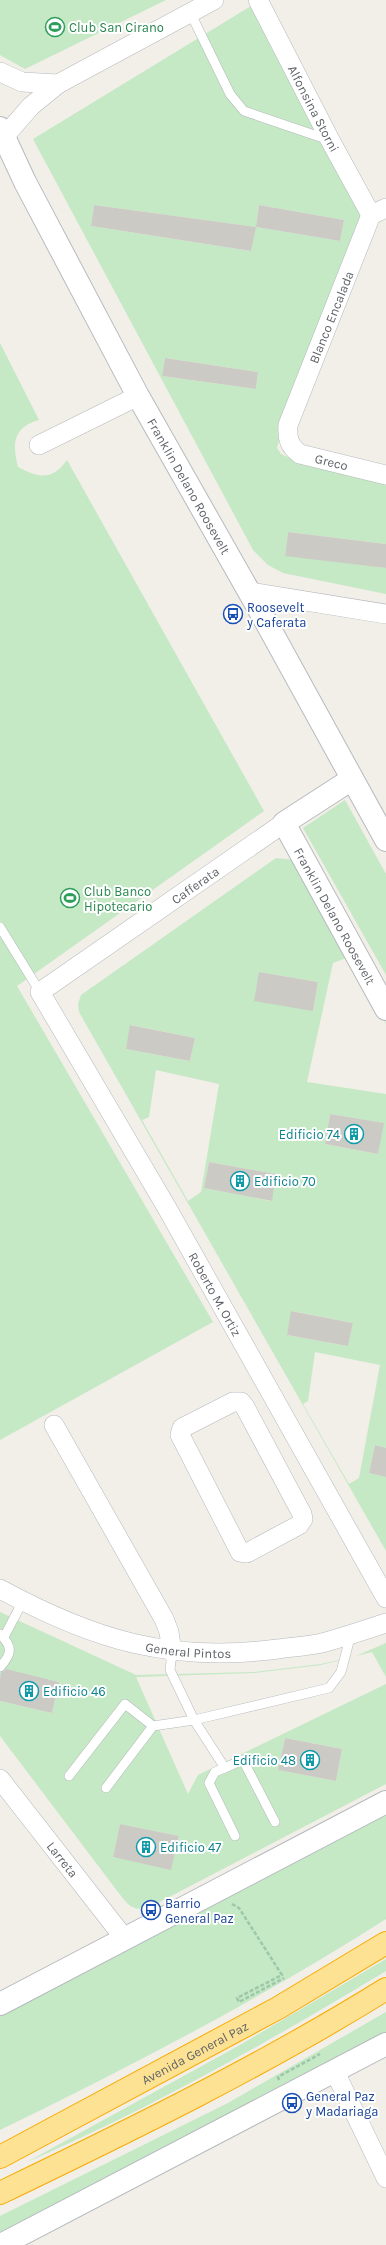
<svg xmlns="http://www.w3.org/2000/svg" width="386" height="2245" font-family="Karla,sans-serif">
<rect width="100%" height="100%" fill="#f1efe8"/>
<!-- green -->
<g fill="#c5e8c5" fill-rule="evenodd">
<polygon points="0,0 166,0 25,69 0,55"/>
<path d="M 256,3 L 366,215 L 282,429 L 277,448 L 281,454 L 292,459 L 386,483 L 386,544 L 288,532 L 285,555 L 386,568 L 386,594 L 283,573 L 268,565 L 253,550 L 33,139 ZM 94,205 L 255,227 L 251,251 L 91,226 ZM 259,205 L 344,220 L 340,241 L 256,227 ZM 165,358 L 258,372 L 256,389 L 162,376 Z"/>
<path d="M 0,343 L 39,420 C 13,427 12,444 18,467 C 39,478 52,481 67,460 L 264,811 L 17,986 L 213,1322 L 0,1440 Z"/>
<polygon points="345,800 386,874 386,975 303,828"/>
<path d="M 276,858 L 296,860 L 386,1023 L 386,1024 L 349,957 L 333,963 L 307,1082 L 386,1094 L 386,1448 L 375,1445 L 369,1473 L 386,1477 L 386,1551 L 79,1012 L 78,1004 L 81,995 ZM 259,972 L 318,982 L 313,1011 ZM 131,1025 L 195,1038 L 190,1061 L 126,1049 ZM 156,1070 L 219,1084 L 201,1192 L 188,1201 L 142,1120 L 149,1117 ZM 330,1114 L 383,1123 L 378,1154 L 325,1144 ZM 209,1162 L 276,1174 L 271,1201 L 204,1188 ZM 292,1311 L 353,1323 L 348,1346 L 287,1335 ZM 315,1352 L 380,1365 L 359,1478 L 349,1484 L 303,1404 L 308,1401 Z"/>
<path d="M 0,1612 L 136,1675 L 253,1672 L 321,1664 L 356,1656 L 386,1643 L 386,1677 L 372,1652 L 321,1665 L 253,1673 L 136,1677 L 188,1794 L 198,1775 L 386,1684 L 386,1784 L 152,1906 C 133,1913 129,1906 118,1892 L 0,1736 L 0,1701 L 52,1713 L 59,1682 L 3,1669 L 0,1679 ZM 285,1738 L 342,1749 L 336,1781 L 278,1770 ZM 120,1824 L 179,1836 L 171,1869 L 113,1857 Z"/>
<path d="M 386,1814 L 386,1919 C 262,1998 132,2066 0,2130 L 0,2015 Z"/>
<path d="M 386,1959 L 386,1971 C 270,2041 152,2108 27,2162 L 240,2045 Z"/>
<polygon points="386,2012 386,2032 0,2233 0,2216 228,2103"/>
</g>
<!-- building -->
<g fill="#cccac5">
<polygon points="94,205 256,227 251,251 91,226"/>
<polygon points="259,205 344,220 340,241 256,227"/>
<polygon points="165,358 258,372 256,389 162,376"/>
<polygon points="288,532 386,544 386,568 285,556"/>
<polygon points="259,972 318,982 313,1011 254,1001"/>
<polygon points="130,1025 195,1038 190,1061 126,1049"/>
<polygon points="330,1114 384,1123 378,1154 325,1144"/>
<polygon points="209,1162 276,1174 272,1201 204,1188"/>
<polygon points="291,1311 353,1323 348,1346 287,1335"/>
<polygon points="375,1445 386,1448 386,1477 369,1473"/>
<polygon points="6,1669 59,1682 52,1713 0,1701 0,1679 1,1673"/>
<polygon points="285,1738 342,1749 336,1781 278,1770"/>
<polygon points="120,1824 179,1836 171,1870 113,1857"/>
</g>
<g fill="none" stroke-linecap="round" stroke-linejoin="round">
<defs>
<g id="lane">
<polyline points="190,12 230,94 244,111 329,140"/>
<polyline points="0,927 40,992"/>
<path d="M 0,1634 C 13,1647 12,1654 0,1667"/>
<polyline points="4,1637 23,1601"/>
<polyline points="172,1652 170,1670 194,1720 329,1688 341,1672 351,1634"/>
<polyline points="69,1776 125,1704 153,1726"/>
<polyline points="106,1788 153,1726 194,1720 225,1768"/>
<polyline points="235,1836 209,1783 215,1772 243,1760 275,1822"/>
</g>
<g id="street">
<path id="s1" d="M 258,0 L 330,140 L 371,215"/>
<polyline points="0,72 22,82 58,84"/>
<polyline points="4,137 31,106 58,84 214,0"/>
<path id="s2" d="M 386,208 L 371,215 L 288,425 C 287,438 289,446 300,454 L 386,475"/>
<polyline points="39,445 138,396"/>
<polyline points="250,592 386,614"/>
<path id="s3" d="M 284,823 L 40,992 L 167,1208 L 386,1598"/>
<polygon points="233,1402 241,1402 245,1407 302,1514 303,1519 299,1525 247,1553 240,1552 180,1435 182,1428"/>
<polyline points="54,1425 164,1619 169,1632 172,1652"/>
<path id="s4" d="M 0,1589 C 94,1640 170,1663 278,1649 C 292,1647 308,1646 322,1643 C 344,1637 365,1630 386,1623"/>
<path id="s5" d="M 0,1779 L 125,1939"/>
<polyline points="335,2072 386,2178"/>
</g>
<g id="secondary">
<path id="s6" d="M 0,128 L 25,182 L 138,396 L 260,611 L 386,840"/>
<path id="s7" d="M 352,779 L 284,823 L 386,1009"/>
<polyline points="0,2004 386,1802"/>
<polyline points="1,2245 386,2044"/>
</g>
<g id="highway">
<path id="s8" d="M 0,2157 L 278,2008 L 386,1943"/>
<path d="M 0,2193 C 131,2130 262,2066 386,1989"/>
</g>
</defs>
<!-- lane casing -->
<use href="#lane" stroke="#b5b8bc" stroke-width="10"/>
<!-- street casing -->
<use href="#street" stroke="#b5b8bc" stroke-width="20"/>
<!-- secondary casing -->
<use href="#secondary" stroke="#b6babf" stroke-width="24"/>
<!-- highway casing -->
<use href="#highway" stroke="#f9ab00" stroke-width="24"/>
<!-- path -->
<g stroke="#9cc7a9" stroke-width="2.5" stroke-dasharray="4 2" stroke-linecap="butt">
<polyline points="232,1904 239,1908 282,1975 237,1998 239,2002 284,1978"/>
<polyline points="279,2080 278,2077 320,2054"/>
</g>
<!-- lane -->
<use href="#lane" stroke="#fff" stroke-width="9"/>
<!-- street -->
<use href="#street" stroke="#fff" stroke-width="19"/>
<!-- secondary -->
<use href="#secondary" stroke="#fff" stroke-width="22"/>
<!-- highway -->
<use href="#highway" stroke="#fde293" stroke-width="22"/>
</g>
<!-- icons -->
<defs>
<symbol id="stadium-ring" viewBox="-11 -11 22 22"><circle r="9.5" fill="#fff" stroke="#2e9e5b" stroke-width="1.5"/><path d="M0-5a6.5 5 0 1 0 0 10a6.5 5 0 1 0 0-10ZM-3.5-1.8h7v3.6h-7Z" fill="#2e9e5b"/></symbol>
<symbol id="bus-ring" viewBox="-11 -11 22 22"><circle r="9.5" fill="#fff" stroke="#1a4fb4" stroke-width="1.5"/><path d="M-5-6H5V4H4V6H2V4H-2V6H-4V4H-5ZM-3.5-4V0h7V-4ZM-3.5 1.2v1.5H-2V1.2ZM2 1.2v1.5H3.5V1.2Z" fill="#1a4fb4"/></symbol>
<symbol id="building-ring" viewBox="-11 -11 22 22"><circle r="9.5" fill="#fff" stroke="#0f9aa8" stroke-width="1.5"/><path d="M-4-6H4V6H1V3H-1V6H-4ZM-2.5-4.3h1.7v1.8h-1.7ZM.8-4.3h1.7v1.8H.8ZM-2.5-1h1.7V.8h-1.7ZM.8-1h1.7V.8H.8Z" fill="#0f9aa8"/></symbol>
</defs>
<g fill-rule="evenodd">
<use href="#stadium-ring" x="44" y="16" width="22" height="22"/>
<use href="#bus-ring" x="222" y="603" width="22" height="22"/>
<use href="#stadium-ring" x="59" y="887" width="22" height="22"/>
<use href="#building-ring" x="343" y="1123" width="22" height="22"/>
<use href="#building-ring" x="229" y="1170" width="22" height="22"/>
<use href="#building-ring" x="18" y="1680" width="22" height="22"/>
<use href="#building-ring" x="299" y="1749" width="22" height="22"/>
<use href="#building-ring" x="135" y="1836" width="22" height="22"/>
<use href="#bus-ring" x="140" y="1899" width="22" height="22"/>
<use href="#bus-ring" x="281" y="2092" width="22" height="22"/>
</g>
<g text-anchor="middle" stroke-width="4" stroke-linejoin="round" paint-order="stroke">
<!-- leisure labels -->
<g font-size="13" fill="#27864d" stroke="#fff" text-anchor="start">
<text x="69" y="32">Club San Cirano</text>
<text x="84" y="896">Club Banco<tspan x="84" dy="15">Hipotecario</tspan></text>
</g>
<!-- street labels -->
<g font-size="13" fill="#5f6368" stroke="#fff">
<text dy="5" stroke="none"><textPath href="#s1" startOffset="122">Alfonsina Storni</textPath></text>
<text transform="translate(331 317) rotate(-68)" y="5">Blanco Encalada</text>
<text dy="5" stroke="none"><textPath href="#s2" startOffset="308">Greco</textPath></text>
<text dy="5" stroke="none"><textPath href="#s6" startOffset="405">Franklin Delano Roosevelt</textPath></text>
<text transform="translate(195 885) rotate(-35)" y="5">Cafferata</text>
<text dy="5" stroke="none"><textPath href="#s7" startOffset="187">Franklin Delano Roosevelt</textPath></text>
<text dy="5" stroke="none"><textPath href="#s3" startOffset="646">Roberto M. Ortiz</textPath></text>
<text dy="5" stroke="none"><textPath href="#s4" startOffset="200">General Pintos</textPath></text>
<text dy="5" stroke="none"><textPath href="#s5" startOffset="102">Larreta</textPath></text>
<text dy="5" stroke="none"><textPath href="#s8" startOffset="221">Avenida General Paz</textPath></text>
</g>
<!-- transit labels -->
<g font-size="13" fill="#164399" stroke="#fff" text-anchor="start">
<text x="247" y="612">Roosevelt<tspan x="247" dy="15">y Caferata</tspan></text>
<text x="165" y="1908">Barrio<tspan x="165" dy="15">General Paz</tspan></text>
<text x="306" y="2101">General Paz<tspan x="306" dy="15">y Madariaga</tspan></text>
</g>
<!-- culture labels -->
<g font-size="13" fill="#0d838f" stroke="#fff" text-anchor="start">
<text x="340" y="1139" text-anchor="end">Edificio 74</text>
<text x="254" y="1186">Edificio 70</text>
<text x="43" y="1696">Edificio 46</text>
<text x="296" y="1765" text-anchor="end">Edificio 48</text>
<text x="160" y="1852">Edificio 47</text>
</g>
</g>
</svg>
